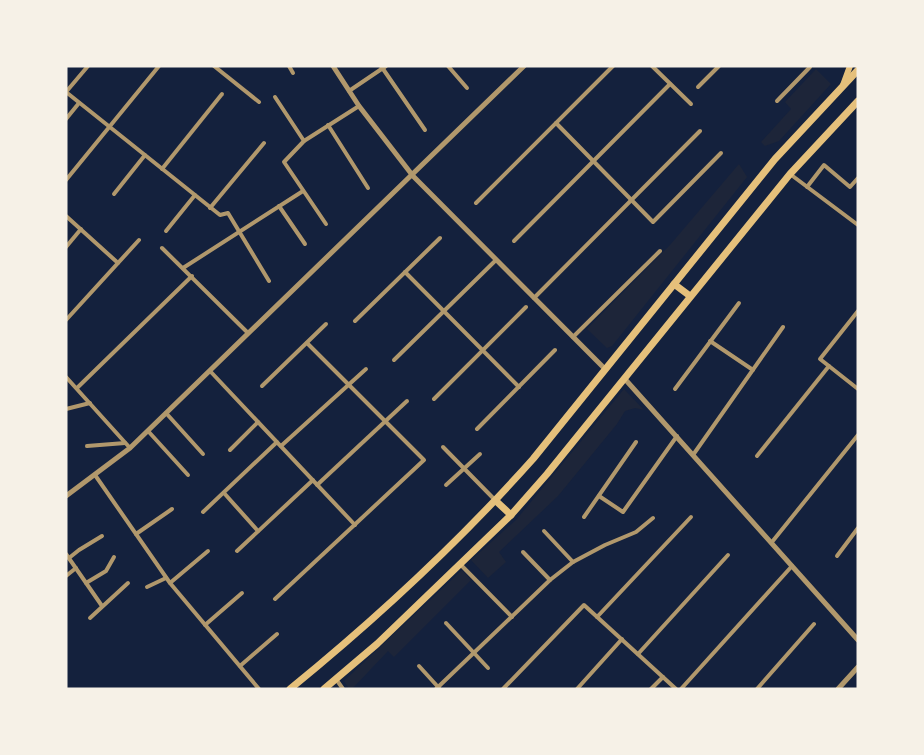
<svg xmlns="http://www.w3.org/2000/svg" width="924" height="755" font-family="Roboto,sans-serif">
<rect width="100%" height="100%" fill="#14213d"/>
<!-- green -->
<g fill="#1d2539">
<polygon points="816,69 831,84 779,141 765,146 761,142 791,109 785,102"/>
<polygon points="739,164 747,177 612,346 607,348 587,329 670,245"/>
<polygon points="624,389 644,410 635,408 625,411 617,424 558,496 499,552 506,562 488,578 471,560 516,520"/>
<polygon points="462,570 471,580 394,657 388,651 352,689 349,689 344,681"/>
</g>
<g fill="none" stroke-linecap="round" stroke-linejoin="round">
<!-- minor -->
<g stroke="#b1986c" stroke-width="4">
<polyline points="214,66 259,102"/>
<polyline points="289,66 293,73"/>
<polyline points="381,66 425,130"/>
<polyline points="448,66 467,88"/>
<polyline points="652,66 691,104"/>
<polyline points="698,87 719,66"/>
<polyline points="349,91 386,66"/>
<polyline points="66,92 220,215 228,213 269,281"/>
<polyline points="66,92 88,66"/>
<polyline points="275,97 304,141"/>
<polyline points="777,101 810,67 809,66"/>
<polyline points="66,119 79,103"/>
<polyline points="556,123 653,222 721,153"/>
<polyline points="328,125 368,188"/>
<polyline points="162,169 222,94"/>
<polyline points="790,174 858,225"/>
<polyline points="66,180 159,66"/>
<polyline points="807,187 824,165 850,187 858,178"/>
<polyline points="114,194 145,155"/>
<polyline points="476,203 613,66"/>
<polyline points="279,206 305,244"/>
<polyline points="210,208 264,143"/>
<polyline points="66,216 118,263"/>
<polyline points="326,224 284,162 304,141 359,106"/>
<polyline points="166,231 195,195"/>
<polyline points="514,241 670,84"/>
<polyline points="66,247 81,229"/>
<polyline points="162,248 248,333"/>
<polyline points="183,268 303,191"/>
<polyline points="405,272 519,387"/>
<polyline points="534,298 700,131"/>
<polyline points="858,311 820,359 858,389"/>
<polyline points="66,320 139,240"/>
<polyline points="355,321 440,238"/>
<polyline points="573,337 660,251"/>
<polyline points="710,341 753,370"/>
<polyline points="394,360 496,260"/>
<polyline points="210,371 355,525"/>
<polyline points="66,377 130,448"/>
<polyline points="262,386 326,324"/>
<polyline points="77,388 192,276"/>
<polyline points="675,389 739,303"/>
<polyline points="434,399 526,307"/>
<polyline points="66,409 90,403"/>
<polyline points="166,413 203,454"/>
<polyline points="477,429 555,350"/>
<polyline points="148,431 188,475"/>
<polyline points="87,446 125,443"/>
<polyline points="281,446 366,369"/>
<polyline points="443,447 495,500"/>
<polyline points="230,450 258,422"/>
<polyline points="693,455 783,327"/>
<polyline points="757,456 829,366"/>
<polyline points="95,475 170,583 259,689"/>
<polyline points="317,485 407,401"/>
<polyline points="446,485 480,454"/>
<polyline points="224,493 258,531"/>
<polyline points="599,496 623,512 677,436"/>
<polyline points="203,512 277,442"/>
<polyline points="584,517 636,442"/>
<polyline points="544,531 573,562"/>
<polyline points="136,534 172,509"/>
<polyline points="772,542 858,435"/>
<polyline points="237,551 313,480"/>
<polyline points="523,552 550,580"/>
<polyline points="66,554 102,606"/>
<polyline points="837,556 858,528"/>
<polyline points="69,558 79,550 102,536"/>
<polyline points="460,564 512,617"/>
<polyline points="66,576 76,568"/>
<polyline points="86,583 106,571 114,557"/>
<polyline points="170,583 208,551"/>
<polyline points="147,587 166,578"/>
<polyline points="275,599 424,460 307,343"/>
<polyline points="597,617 691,517"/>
<polyline points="90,618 128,583"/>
<polyline points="446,623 488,668"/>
<polyline points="205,625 242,593"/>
<polyline points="638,654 728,555"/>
<polyline points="240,666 277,634"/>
<polyline points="419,666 439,688"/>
<polyline points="336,679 343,689"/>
<polyline points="436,689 550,580 573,562 605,545 636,532 653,518"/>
<polyline points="503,689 584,605 676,689"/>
<polyline points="577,689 622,639"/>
<polyline points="651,689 663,677"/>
<polyline points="681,689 792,566"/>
<polyline points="757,689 814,624"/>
</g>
<!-- tertiary -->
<g stroke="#b1986c" stroke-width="5">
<polyline points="333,66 359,106 413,176 605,369"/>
<polyline points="624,378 858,640"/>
<polyline points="66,496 130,448 524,66"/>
<polyline points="838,689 858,667"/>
</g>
<!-- secondary -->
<polyline stroke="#e5c07b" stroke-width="6" points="843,85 850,66"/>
<!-- primary -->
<g stroke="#e5c07b" stroke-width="7">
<polyline points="674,284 690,296"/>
<polyline points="496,501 511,515"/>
<path d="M 290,689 C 376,619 459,542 533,459 L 775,159 L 858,70"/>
<polyline points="324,689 377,644 511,515 547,474 790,174 858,101"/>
</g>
</g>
<!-- border -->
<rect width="924" height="755" fill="none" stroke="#f6f1e7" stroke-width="135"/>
</svg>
